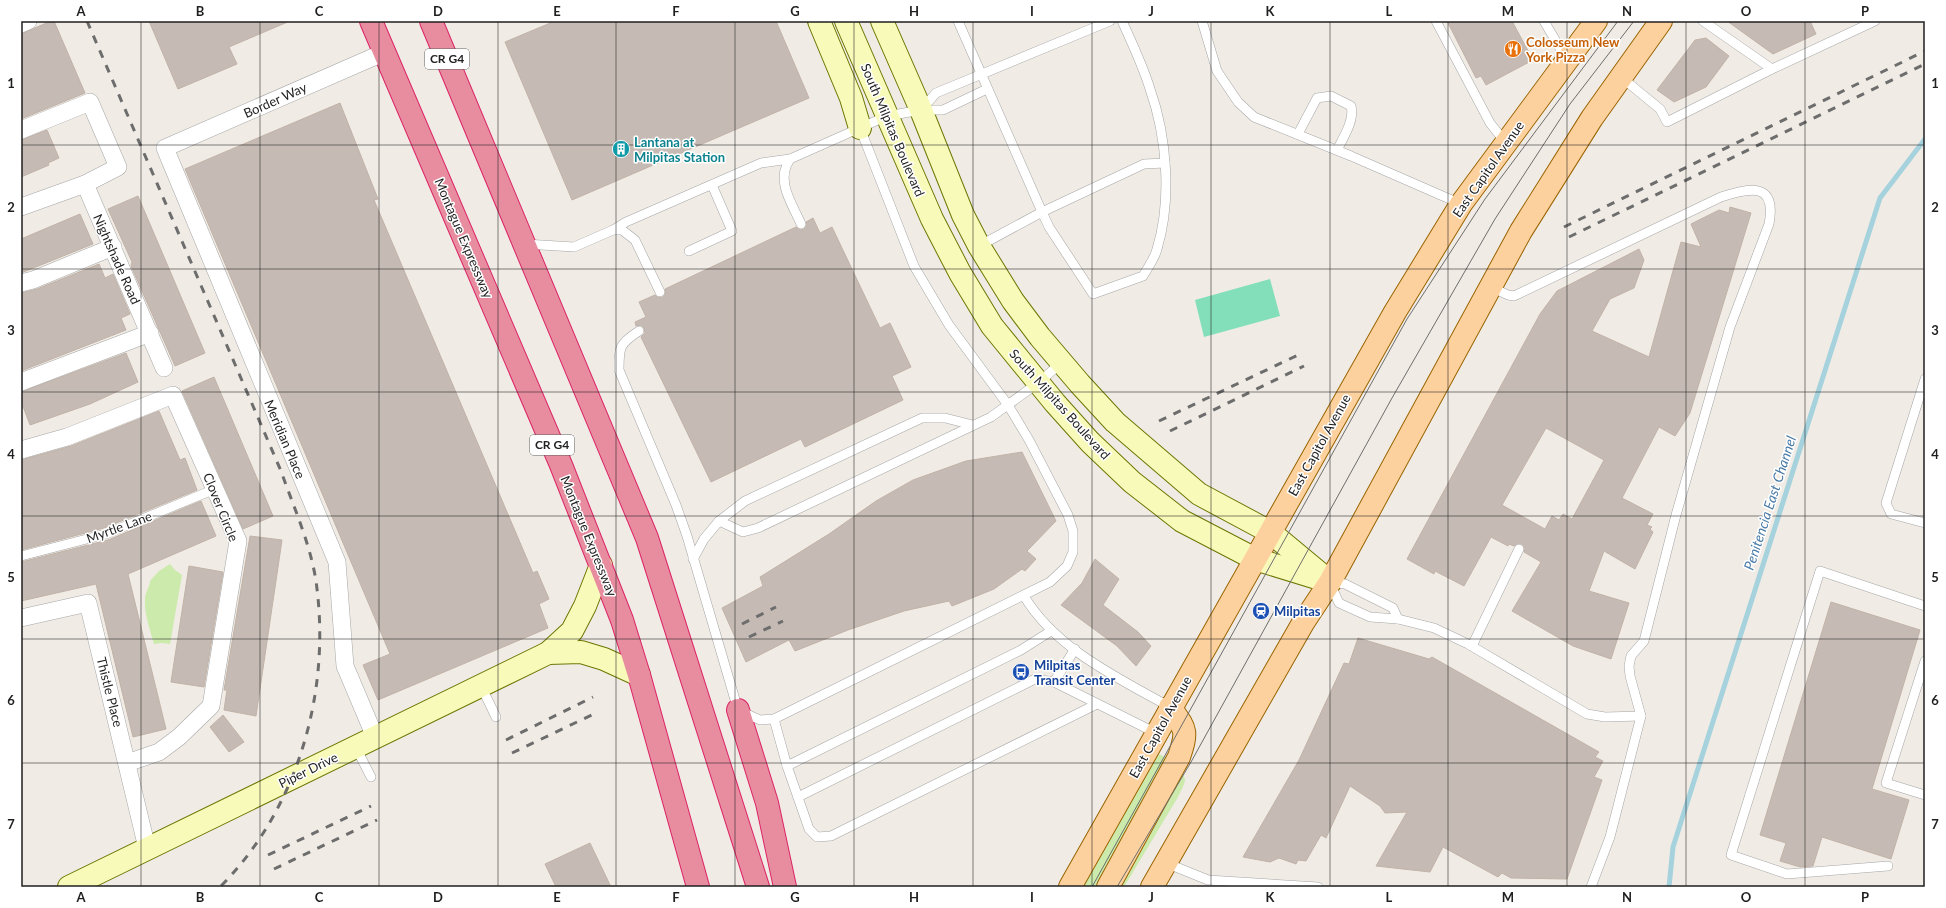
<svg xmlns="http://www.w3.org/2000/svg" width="1946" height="908" font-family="Lato,sans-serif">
<rect width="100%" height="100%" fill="#f0ece5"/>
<!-- grass -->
<g fill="#cbeaab">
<path d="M 170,564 L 175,570 L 182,575 L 170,644 L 162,643 L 154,644 C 150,629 144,614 145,599 C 145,592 150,587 150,581 L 159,571 Z"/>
<path d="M 1158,754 C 1165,755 1185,773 1185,780 C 1185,784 1180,792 1178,797 L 1124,887 L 1083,887 L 1142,772 L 1153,758 Z"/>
</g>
<!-- pitch -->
<polygon fill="#83dfb9" points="1270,279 1280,316 1204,337 1195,300"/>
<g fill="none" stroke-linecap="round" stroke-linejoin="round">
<!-- stream -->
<polyline stroke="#a5d2dd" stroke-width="5" points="1669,887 1673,847 1880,198 1925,139"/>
</g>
<!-- building -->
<g fill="#c5bbb4" stroke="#c2b2a7" fill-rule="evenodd">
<polygon points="51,21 54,21 85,93 21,119 21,34"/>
<polygon points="149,21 290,21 229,47 237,64 178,89"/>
<polygon points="555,21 776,21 809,98 572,200 505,42"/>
<polygon points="1447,21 1512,21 1533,60 1486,85 1481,76 1476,78"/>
<polygon points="1727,21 1810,21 1816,34 1773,54"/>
<polygon points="1706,38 1729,56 1706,87 1674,102 1657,90 1695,40"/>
<polygon points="340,103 378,199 374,200 533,573 537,571 549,599 539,604 548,628 378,700 363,665 390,654 185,169"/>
<polygon points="47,130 59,158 48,163 49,165 21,177 21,140"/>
<polygon points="138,196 205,353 175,366 131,266 132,262 108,209"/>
<path d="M 1730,207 L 1751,213 L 1690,413 L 1675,436 L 1659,427 L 1622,498 L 1653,514 L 1647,525 L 1652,527 L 1650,529 L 1653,532 L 1635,569 L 1604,551 L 1589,591 L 1629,603 L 1611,659 L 1573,646 L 1512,611 L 1541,562 L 1524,552 L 1525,548 L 1522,544 L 1518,543 L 1514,546 L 1509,544 L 1508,546 L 1491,537 L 1464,586 L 1435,571 L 1434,574 L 1407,559 L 1540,314 L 1557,291 L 1639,249 L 1644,260 L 1634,288 L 1610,299 L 1592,331 L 1649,357 L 1681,242 L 1701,247 L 1691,224 L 1719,210 L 1729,213 ZM 1546,428 L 1604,460 L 1572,519 L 1563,514 L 1559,520 L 1552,516 L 1545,529 L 1502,505 Z"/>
<polygon points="80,214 93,244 21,273 21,239"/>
<polygon points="813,218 820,233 832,227 880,328 890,323 911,367 892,376 903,400 805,447 801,439 711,482 641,337 645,333 644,328 641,325 636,326 635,322 646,317 639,302 655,295 657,297 662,298 665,295 665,289 796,227 800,230 804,229 807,225 806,222"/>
<polygon points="99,264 105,278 113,274 130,314 121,318 126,330 21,371 21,293 37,289"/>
<polygon points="126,353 138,382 90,404 30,425 21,401 21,392"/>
<polygon points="214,377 273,516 243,529 182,391"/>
<polygon points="159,411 180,460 185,458 197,490 104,528 21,550 21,460 71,446"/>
<polygon points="1022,452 1056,521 1027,551 1036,559 1025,571 1022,569 994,589 952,606 949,601 904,611 848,630 795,651 789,640 746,662 722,608 763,586 760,577 829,534 876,501 913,480 966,461"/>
<polygon points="201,501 216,536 128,574 166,729 133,737 96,584 21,601 21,562 108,540"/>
<polygon points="250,536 282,540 256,716 224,710 227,690 224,690"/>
<polygon points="1095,559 1119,579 1103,605 1138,632 1151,646 1136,666 1117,646 1061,605 1082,583"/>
<polygon points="189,566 223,572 204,687 171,682"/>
<polygon points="1831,602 1920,630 1872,789 1909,800 1891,859 1822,837 1813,866 1800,867 1780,861 1786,843 1760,835"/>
<polygon points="1358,638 1429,659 1432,657 1599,752 1595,757 1603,761 1594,777 1602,780 1567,879 1511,878 1502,873 1498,877 1443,847 1430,872 1376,866 1407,812 1385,813 1380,806 1350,786 1326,838 1321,835 1306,861 1298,860 1296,864 1279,858 1270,862 1243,857 1299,760 1344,663 1349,664"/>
<polygon points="223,715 244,742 229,752 210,727"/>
<polygon points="590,843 611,887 556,887 545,864"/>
</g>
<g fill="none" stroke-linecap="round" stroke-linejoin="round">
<defs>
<g id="lane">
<path d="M 958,21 L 1042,212 L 1049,227 L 1093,294 L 1143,276 C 1148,267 1155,258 1157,249 C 1172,200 1167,137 1150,89 C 1143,66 1132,43 1122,21"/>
<polyline points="1202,21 1217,71 1238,102 1254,117 1351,156 1461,204"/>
<polyline points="1436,21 1490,123 1505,142"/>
<polyline points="1544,21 1567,60"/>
<polyline points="1703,21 1772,69"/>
<polyline points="1621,77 1660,109 1667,122 1772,69 1875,21"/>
<polyline points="922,109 936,93 1110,21"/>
<path d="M 1298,134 L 1317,98 L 1331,96 L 1351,106 C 1355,120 1343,138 1337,150"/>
<path d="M 801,224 C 792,203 775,181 790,159 L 887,116 L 921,110 L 943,110 L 987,89"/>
<polyline points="613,230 626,222 761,163 790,159"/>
<polyline points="525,244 574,247 613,230 622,230 635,240 660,292"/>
<polyline points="979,246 1042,212 1144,164 1165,163"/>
<polyline points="689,251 732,231 712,185"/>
<path d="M 1491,287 L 1508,295 L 1514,296 L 1721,197 C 1749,188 1777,181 1769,224 L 1730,327 L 1676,515 L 1644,641 L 1631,656 L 1629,666 L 1630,676 L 1641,716 L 1610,837 L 1591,887"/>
<path d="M 639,331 C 619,344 619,347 619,370 L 676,505 L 687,536 L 738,710 L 760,720 L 774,719 L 1050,582 L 1067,566 L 1073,552 L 1073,531 L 1068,515 L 1029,440 L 1008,405 L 949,325 L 914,266 L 860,128"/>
<polyline points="1925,379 1886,503 1891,514 1925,523"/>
<polyline points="719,521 743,532 758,528 991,417 1038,383 1061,363"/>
<polyline points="21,556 106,534 215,489"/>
<polyline points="693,559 704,539 719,521 745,501 922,418 945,418 973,425"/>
<polyline points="1331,582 1345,584 1393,608 1398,619"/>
<polyline points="1330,583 1339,603 1370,617 1398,619 1434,628 1468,644 1587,714 1605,717 1641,716"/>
<path d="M 1024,596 C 1056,649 1118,678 1170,707"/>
<polyline points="1472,646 1519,549"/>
<polyline points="1925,661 1886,783 1925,795"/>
<polyline points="1054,682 1075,649"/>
<polyline points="481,686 496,717"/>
<polyline points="774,719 787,766 809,829 817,837 831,836 1097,704"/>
<polyline points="355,746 371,777"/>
<polyline points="787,766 1021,650 1051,631"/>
<polyline points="798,797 1035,679 1054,682 1156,733"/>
<polyline points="1166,863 1208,880 1318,887"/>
<polyline points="1888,866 1787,874 1731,855 1820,571 1925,606"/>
</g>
<g id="street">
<polyline points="21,24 28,21"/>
<polyline points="21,130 90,102 118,167 85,184 21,207"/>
<polyline points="85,184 164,368"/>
<polyline points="21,283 33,280 113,247"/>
<polyline points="21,382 150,333"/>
<polyline points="21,450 67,437 173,395 238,541 211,706 179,737 159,752 127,763"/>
<polyline points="21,618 88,603 147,848"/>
<polyline points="375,737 345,666 337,562 165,148 385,52"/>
</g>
<g id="secondary">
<polyline points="819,21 851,98 860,128"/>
<polyline points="846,21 932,219 960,273 992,326 1055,403 1090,442 1132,482 1182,521 1255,559 1330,582"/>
<polyline points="882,21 921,110 963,215 979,246 1013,301 1040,337 1080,384 1115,422 1199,494 1270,532 1323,576"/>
<polyline points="548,653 581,652 604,659 639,675"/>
<polyline points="69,887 548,653 572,631 585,606 601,565"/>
</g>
<g id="primary">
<polyline points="1070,887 1395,312 1461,204 1596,21"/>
<path d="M 1108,887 L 1179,757 C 1188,730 1186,730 1170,707"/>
<polyline points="1152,887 1303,623 1330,582 1521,231 1592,118 1661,21"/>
</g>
<g id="highway">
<polyline points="371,21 561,465 622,620 639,675 698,887"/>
<polyline points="431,21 647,538 758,887"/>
<polyline points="738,710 767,803 785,887"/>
</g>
</defs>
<!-- lane casing -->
<use href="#lane" stroke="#a6a6a6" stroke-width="10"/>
<!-- street casing -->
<use href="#street" stroke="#a6a6a6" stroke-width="18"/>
<!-- secondary casing -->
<use href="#secondary" stroke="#6d7704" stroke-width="24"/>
<!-- primary casing -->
<use href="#primary" stroke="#9a6400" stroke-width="24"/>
<!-- highway casing -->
<use href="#highway" stroke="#dc2467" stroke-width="24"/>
<!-- lane -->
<use href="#lane" stroke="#fff" stroke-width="9"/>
<!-- street -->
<use href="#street" stroke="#fff" stroke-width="17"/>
<!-- secondary -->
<use href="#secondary" stroke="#f8fab9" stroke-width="22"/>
<!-- primary -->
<use href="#primary" stroke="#fcd19e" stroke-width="22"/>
<!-- highway -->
<use href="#highway" stroke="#e78d9f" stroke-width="22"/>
<!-- tram -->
<g stroke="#6d6d6d" stroke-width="1">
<polyline points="1092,887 1407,319 1485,199 1618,21"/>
<polyline points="1117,887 1191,762 1392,398 1495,219 1570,104 1634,21"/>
</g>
<!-- rail -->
<g stroke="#6d6d6d" stroke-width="3" stroke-dasharray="8 8" stroke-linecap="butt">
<path d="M 87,21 L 281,471 C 294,508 313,550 317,589 C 330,695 297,810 220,887"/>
<polyline points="1564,227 1925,51"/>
<polyline points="1569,237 1925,64"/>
<polyline points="1159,421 1298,355"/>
<polyline points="1170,431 1304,366"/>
<polyline points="742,624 776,607"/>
<polyline points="749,637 783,621"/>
<polyline points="506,740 593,697"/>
<polyline points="512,753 598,712"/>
<polyline points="268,855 371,806"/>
<polyline points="274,869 377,820"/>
</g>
</g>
<!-- grid -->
<path fill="none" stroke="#1f1f1f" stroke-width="1" stroke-opacity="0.55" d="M 141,21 L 141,887M 260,21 L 260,887M 379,21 L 379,887M 498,21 L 498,887M 616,21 L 616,887M 735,21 L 735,887M 854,21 L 854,887M 973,21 L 973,887M 1092,21 L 1092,887M 1211,21 L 1211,887M 1330,21 L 1330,887M 1448,21 L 1448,887M 1567,21 L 1567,887M 1686,21 L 1686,887M 1805,21 L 1805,887M 21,145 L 1925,145M 21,269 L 1925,269M 21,392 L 1925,392M 21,516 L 1925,516M 21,639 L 1925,639M 21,763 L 1925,763"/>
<!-- icons -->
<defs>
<symbol id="restaurant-disc" viewBox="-11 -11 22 22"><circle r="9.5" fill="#e8710a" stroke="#fff"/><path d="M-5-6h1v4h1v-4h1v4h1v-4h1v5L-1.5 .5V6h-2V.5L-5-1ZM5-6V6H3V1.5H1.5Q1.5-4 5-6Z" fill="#fff"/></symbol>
<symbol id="building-disc" viewBox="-11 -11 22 22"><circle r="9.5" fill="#0f9aa8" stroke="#fff"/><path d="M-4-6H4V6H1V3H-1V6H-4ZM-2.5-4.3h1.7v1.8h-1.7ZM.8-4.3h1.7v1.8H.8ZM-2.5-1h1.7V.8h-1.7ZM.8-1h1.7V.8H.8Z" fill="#fff"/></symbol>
<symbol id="station-disc" viewBox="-11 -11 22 22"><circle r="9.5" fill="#1a4fb4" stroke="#fff"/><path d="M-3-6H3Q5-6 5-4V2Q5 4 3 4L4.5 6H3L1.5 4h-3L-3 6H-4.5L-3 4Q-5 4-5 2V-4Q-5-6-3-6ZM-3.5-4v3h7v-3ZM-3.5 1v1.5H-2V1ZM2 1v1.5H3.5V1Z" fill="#fff"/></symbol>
<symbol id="bus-disc" viewBox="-11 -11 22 22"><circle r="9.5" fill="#1a4fb4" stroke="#fff"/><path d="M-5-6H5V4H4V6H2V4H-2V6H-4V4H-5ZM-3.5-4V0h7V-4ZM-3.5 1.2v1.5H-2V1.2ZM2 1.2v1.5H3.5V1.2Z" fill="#fff"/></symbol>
</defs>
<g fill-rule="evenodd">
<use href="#restaurant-disc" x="1503" y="39" width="20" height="20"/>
<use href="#building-disc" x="611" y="139" width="20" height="20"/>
<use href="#station-disc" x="1251" y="601" width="20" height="20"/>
<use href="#bus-disc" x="1011" y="662" width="20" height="20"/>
</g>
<g text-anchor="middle" stroke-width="3" stroke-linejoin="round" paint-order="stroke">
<!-- shield labels -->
<g fill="#fff" stroke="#626262" stroke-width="1">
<rect x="425" y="49" width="44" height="20" rx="3"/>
<rect x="530" y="435" width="44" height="20" rx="3"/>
</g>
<g font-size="12" font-weight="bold" fill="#1f1f1f">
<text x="447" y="63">CR G4</text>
<text x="552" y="449">CR G4</text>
</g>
<!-- food labels -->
<g font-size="13" font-weight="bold" fill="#c56008" stroke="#fff" text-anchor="start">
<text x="1526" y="47">Colosseum New<tspan x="1526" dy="15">York Pizza</tspan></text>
</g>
<!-- street labels -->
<g font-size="13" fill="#1f1f1f" stroke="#fff">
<text transform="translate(275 100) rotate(-24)" y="5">Border Way</text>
<text transform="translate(893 130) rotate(67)" y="5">South Milpitas Boulevard</text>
<text transform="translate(1488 169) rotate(-55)" y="5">East Capitol Avenue</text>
<text transform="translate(464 238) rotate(67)" y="5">Montague Expressway</text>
<text transform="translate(117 259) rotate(66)" y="5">Nightshade Road</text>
<text transform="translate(1060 404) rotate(48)" y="5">South Milpitas Boulevard</text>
<text transform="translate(285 439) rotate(67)" y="5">Meridian Place</text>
<text transform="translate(1319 445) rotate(-61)" y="5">East Capitol Avenue</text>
<text transform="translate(221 507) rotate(68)" y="5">Clover Circle</text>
<text transform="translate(119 527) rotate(-20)" y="5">Myrtle Lane</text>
<text transform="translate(589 536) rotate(68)" y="5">Montague Expressway</text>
<text transform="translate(110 692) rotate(76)" y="5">Thistle Place</text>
<text transform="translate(1160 727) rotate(-61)" y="5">East Capitol Avenue</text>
<text transform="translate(308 770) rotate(-26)" y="5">Piper Drive</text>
</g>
<!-- culture labels -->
<g font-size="13" font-weight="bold" fill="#0d838f" stroke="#fff" text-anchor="start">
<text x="634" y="147">Lantana at<tspan x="634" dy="15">Milpitas Station</tspan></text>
</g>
<!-- transit labels -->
<g font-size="13" font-weight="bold" fill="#164399" stroke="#fff" text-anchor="start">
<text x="1274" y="616">Milpitas</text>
<text x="1034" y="670">Milpitas<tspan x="1034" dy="15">Transit Center</tspan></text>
</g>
<!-- water labels -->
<g font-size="14" font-style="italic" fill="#477aa7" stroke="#fff">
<text transform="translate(1770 503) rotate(-72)" y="5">Penitencia East Channel</text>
</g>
</g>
<!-- border -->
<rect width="1946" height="908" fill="none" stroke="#ffffff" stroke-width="44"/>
<rect x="22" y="22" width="1902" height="864" fill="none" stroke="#1f1f1f" stroke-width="1.5"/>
<g font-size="13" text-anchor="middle" font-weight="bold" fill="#1f1f1f">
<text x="81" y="16">A</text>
<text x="200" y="16">B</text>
<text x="319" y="16">C</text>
<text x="438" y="16">D</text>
<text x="557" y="16">E</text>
<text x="676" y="16">F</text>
<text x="795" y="16">G</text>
<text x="914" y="16">H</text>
<text x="1032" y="16">I</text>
<text x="1151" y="16">J</text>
<text x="1270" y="16">K</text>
<text x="1389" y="16">L</text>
<text x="1508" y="16">M</text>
<text x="1627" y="16">N</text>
<text x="1746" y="16">O</text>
<text x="1865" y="16">P</text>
<text x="11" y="88">1</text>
<text x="1935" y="88">1</text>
<text x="11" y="212">2</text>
<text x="1935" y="212">2</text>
<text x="11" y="335">3</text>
<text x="1935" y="335">3</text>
<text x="11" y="459">4</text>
<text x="1935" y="459">4</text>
<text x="11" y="582">5</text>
<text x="1935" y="582">5</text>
<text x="11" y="705">6</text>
<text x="1935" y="705">6</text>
<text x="11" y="829">7</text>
<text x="1935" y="829">7</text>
<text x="81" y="902">A</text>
<text x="200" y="902">B</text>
<text x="319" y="902">C</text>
<text x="438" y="902">D</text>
<text x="557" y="902">E</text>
<text x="676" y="902">F</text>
<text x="795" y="902">G</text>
<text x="914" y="902">H</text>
<text x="1032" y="902">I</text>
<text x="1151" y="902">J</text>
<text x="1270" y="902">K</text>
<text x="1389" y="902">L</text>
<text x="1508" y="902">M</text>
<text x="1627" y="902">N</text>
<text x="1746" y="902">O</text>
<text x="1865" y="902">P</text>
</g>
</svg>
